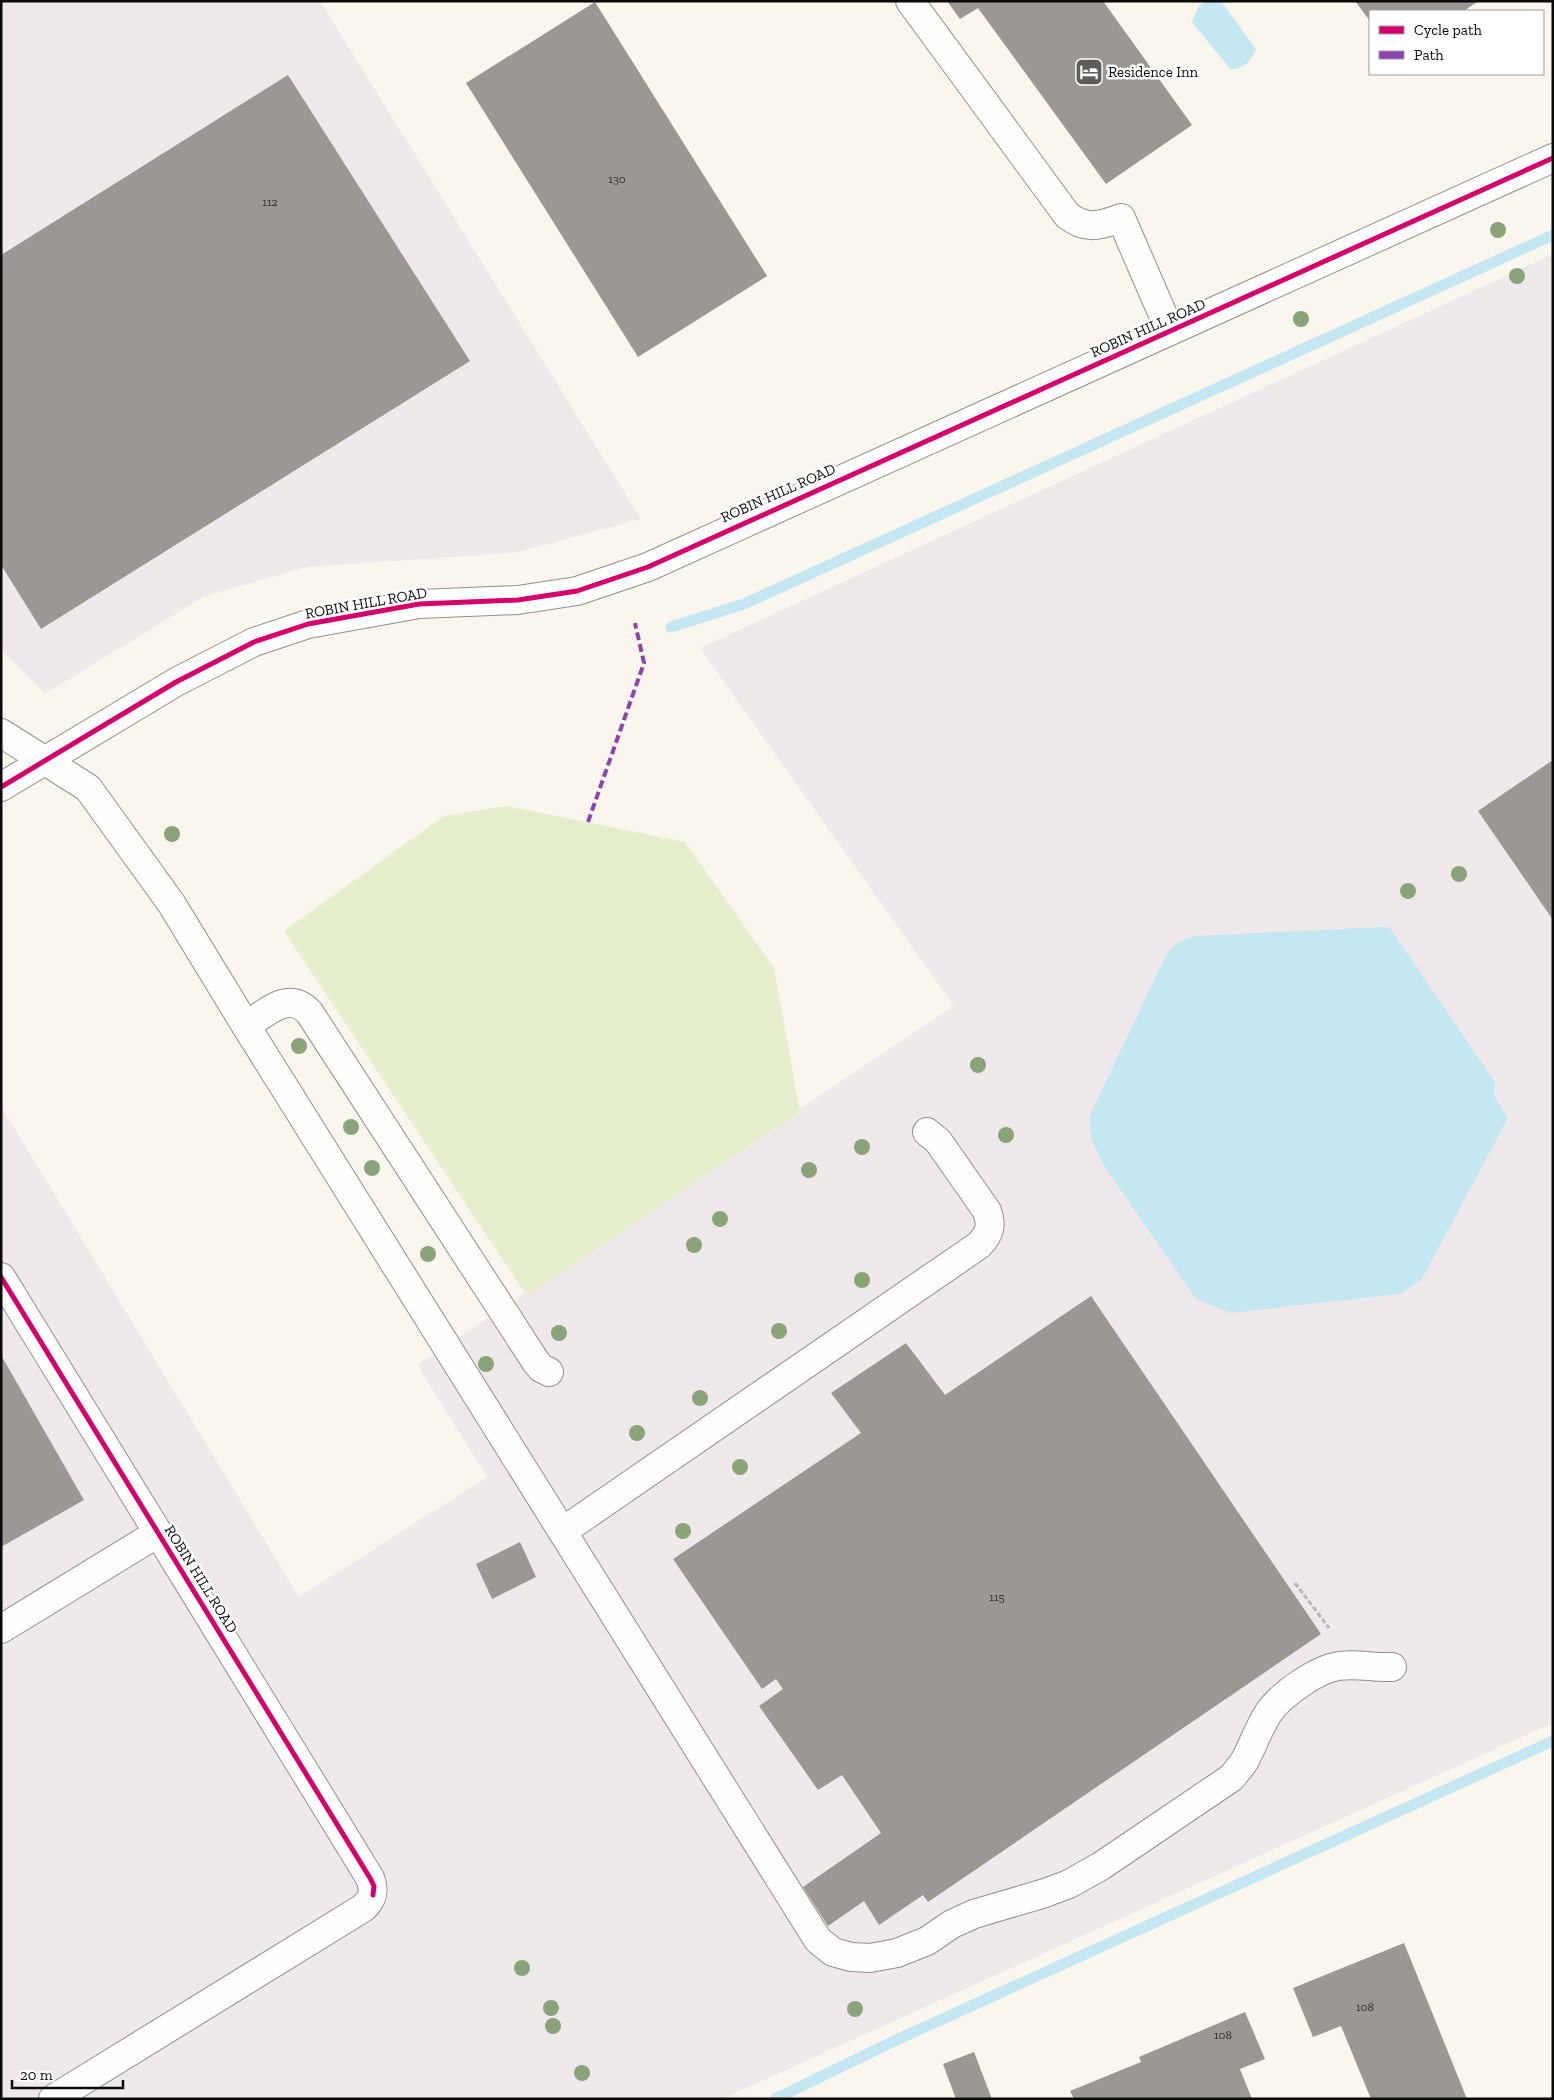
<svg xmlns="http://www.w3.org/2000/svg" width="1554" height="2100" font-family="'Zilla Slab',serif">
<rect width="100%" height="100%" fill="#faf6ed"/>
<!-- industrial -->
<g fill="#f0e9eb">
<polygon points="1,1 320,1 641,519 514,553 306,567 203,597 45,694 1,650"/>
<polygon points="1553,254 1553,1723 722,2099 1,2099 1,1106 299,1597 487,1477 417,1365 954,1006 700,648"/>
</g>
<!-- green -->
<polygon fill="#e5eecd" points="507,806 685,842 774,968 800,1112 527,1296 284,931 444,816"/>
<!-- water -->
<g fill="#c5e7f2">
<path d="M 1206,1 L 1221,1 L 1256,49 C 1251,62 1244,68 1231,70 L 1192,22 L 1199,6 Z"/>
<path d="M 1383,927 L 1390,928 L 1495,1082 L 1494,1096 L 1508,1118 L 1422,1279 L 1400,1294 L 1231,1313 L 1196,1299 L 1104,1166 L 1092,1141 L 1089,1117 L 1166,955 C 1174,944 1182,940 1195,936 Z"/>
</g>
<g fill="none" stroke-linecap="round" stroke-linejoin="round">
<!-- stream -->
<g stroke="#c5e7f2" stroke-width="11">
<polyline points="671,627 744,604 1553,235"/>
<polyline points="775,2099 892,2042 1553,1741"/>
</g>
</g>
<!-- building -->
<g fill="#9b9894">
<polygon points="947,1 1103,1 1192,125 1106,184 978,8 960,19"/>
<polygon points="1355,1 1478,1 1464,11 1370,11 1370,21"/>
<polygon points="595,2 767,276 638,357 466,83"/>
<polygon points="288,75 470,361 41,629 1,565 1,255"/>
<polygon points="1553,760 1553,920 1478,811"/>
<polygon points="1091,1296 1321,1634 928,1902 923,1895 879,1925 864,1901 828,1926 803,1887 881,1833 842,1775 818,1790 759,1706 783,1689 776,1679 762,1689 673,1559 861,1433 831,1393 906,1343 945,1395"/>
<polygon points="1,1355 84,1500 1,1547"/>
<polygon points="520,1542 536,1577 492,1599 476,1564"/>
<polygon points="1404,1943 1467,2099 1371,2099 1341,2026 1313,2037 1293,1988"/>
<polygon points="1245,2012 1265,2059 1240,2069 1252,2099 1074,2099 1070,2091 1141,2062 1139,2057"/>
<polygon points="974,2052 992,2099 956,2099 943,2064"/>
</g>
<g fill="none" stroke-linecap="round" stroke-linejoin="round">
<defs>
<g id="minor">
<path d="M 910,1 L 1067,215 C 1085,230 1100,226 1121,218 L 1170,331"/>
<path d="M 1,733 L 88,788 L 171,903 L 246,1026 L 818,1940 L 833,1952 L 851,1957 L 870,1958 L 897,1953 L 927,1941 L 952,1924 L 974,1914 L 1045,1893 L 1069,1884 L 1101,1866 L 1231,1778 C 1235,1773 1241,1767 1245,1760 C 1253,1745 1259,1727 1269,1712 C 1282,1694 1317,1669 1339,1666 C 1359,1663 1373,1668 1392,1667"/>
<polyline points="1,787 176,682 254,642 308,624 419,604 518,600 577,591 648,567 1553,158"/>
<path d="M 246,1026 C 266,1013 288,990 309,1012 L 536,1362 L 541,1368 L 549,1372"/>
<path d="M 1,1277 L 370,1878 C 375,1891 373,1899 363,1908 L 53,2099"/>
<path d="M 563,1531 L 979,1245 C 990,1234 992,1225 987,1211 L 938,1141 L 927,1132"/>
<polyline points="1,1629 158,1533"/>
</g>
</defs>
<!-- minor casing -->
<use href="#minor" stroke="#92908c" stroke-width="30"/>
<!-- path -->
<polyline stroke="#b7b6b5" stroke-width="3" stroke-dasharray="5 2.5" stroke-linecap="butt" points="1295,1583 1329,1628"/>
<!-- minor -->
<use href="#minor" stroke="#fefefc" stroke-width="28"/>
<!-- quiet -->
<polyline stroke="#8e44ad" stroke-width="4" stroke-dasharray="8 4" stroke-linecap="butt" points="588,822 644,663 635,623"/>
<defs>
<g id="cycleway">
<polyline points="1,787 176,682 254,642 308,624 419,604 518,600 577,591 648,567 1553,158"/>
<polyline points="1,1277 370,1878 374,1886 373,1895"/>
</g>
</defs>
<!-- cycleway casing -->
<use href="#cycleway" stroke="#fff" stroke-width="8"/>
<!-- cycleway -->
<use href="#cycleway" stroke="#d6006c" stroke-width="5"/>
</g>
<!-- trees -->
<g fill="#8ba37b">
<circle cx="1498" cy="230" r="8"/>
<circle cx="1517" cy="276" r="8"/>
<circle cx="1301" cy="319" r="8"/>
<circle cx="172" cy="834" r="8"/>
<circle cx="1459" cy="874" r="8"/>
<circle cx="1408" cy="891" r="8"/>
<circle cx="299" cy="1046" r="8"/>
<circle cx="978" cy="1065" r="8"/>
<circle cx="351" cy="1127" r="8"/>
<circle cx="1006" cy="1135" r="8"/>
<circle cx="862" cy="1147" r="8"/>
<circle cx="372" cy="1168" r="8"/>
<circle cx="809" cy="1170" r="8"/>
<circle cx="720" cy="1219" r="8"/>
<circle cx="694" cy="1245" r="8"/>
<circle cx="428" cy="1254" r="8"/>
<circle cx="862" cy="1280" r="8"/>
<circle cx="779" cy="1331" r="8"/>
<circle cx="559" cy="1333" r="8"/>
<circle cx="486" cy="1364" r="8"/>
<circle cx="700" cy="1398" r="8"/>
<circle cx="637" cy="1433" r="8"/>
<circle cx="740" cy="1467" r="8"/>
<circle cx="683" cy="1531" r="8"/>
<circle cx="522" cy="1968" r="8"/>
<circle cx="551" cy="2008" r="8"/>
<circle cx="855" cy="2009" r="8"/>
<circle cx="553" cy="2026" r="8"/>
<circle cx="582" cy="2073" r="8"/>
</g>
<!-- icons -->
<defs>
<symbol id="hotel-square" viewBox="-11 -11 22 22"><rect x="-9" y="-9" width="18" height="18" rx="4" fill="#5e5d59" stroke="#fff"/><path d="M-6-4.5h1.5V1H6V5H4.5V3h-9V5H-6ZM-4 0a1.8 1.8 0 1 1 3.6 0ZM.5 0V-2.5h3Q6-2.5 6 0Z" fill="#fff"/></symbol>
</defs>
<g fill-rule="evenodd">
<use href="#hotel-square" x="1073" y="56" width="32" height="32"/>
</g>
<g text-anchor="middle" stroke-width="5" stroke-linejoin="round" paint-order="stroke">
<!-- number labels -->
<g font-size="12" fill="#2e2e2c">
<text x="617" y="183">130</text>
<text x="270" y="206">112</text>
<text x="997" y="1601">115</text>
<text x="1365" y="2011">108</text>
<text x="1223" y="2039">108</text>
</g>
<!-- poi labels -->
<g font-size="15" fill="#0a0a0a" stroke="#fff" text-anchor="start">
<text x="1108" y="77">Residence Inn</text>
</g>
<!-- street labels -->
<g font-size="15" fill="#0a0a0a" stroke="#fff">
<text transform="translate(1148 328) rotate(-24)" y="5">ROBIN HILL ROAD</text>
<text transform="translate(778 493) rotate(-24)" y="5">ROBIN HILL ROAD</text>
<text transform="translate(366 603) rotate(-10)" y="5">ROBIN HILL ROAD</text>
<text transform="translate(201 1579) rotate(58)" y="5">ROBIN HILL ROAD</text>
</g>
</g>
<!-- border -->
<rect width="1554" height="2100" fill="none" stroke="#0a0a0a" stroke-width="5"/>
<!-- legend -->
<rect x="1369" y="10" width="175" height="65" fill="#ffffff" stroke="#9d9d9d"/>
<rect x="1379" y="26" width="25" height="8" fill="#d6006c" stroke="#9d9d9d"/>
<text x="1414" y="35" font-size="15" fill="#0a0a0a">Cycle path</text>
<rect x="1379" y="51" width="25" height="8" fill="#8e44ad" stroke="#9d9d9d"/>
<text x="1414" y="60" font-size="15" fill="#0a0a0a">Path</text>
<!-- scale -->
<path d="M12 2080v8h111v-8" fill="none" stroke="#0a0a0a" stroke-width="2.5"/>
<text x="20" y="2080" font-size="15" fill="#0a0a0a" stroke="#ffffff" stroke-width="4" paint-order="stroke">20 m</text>
</svg>
